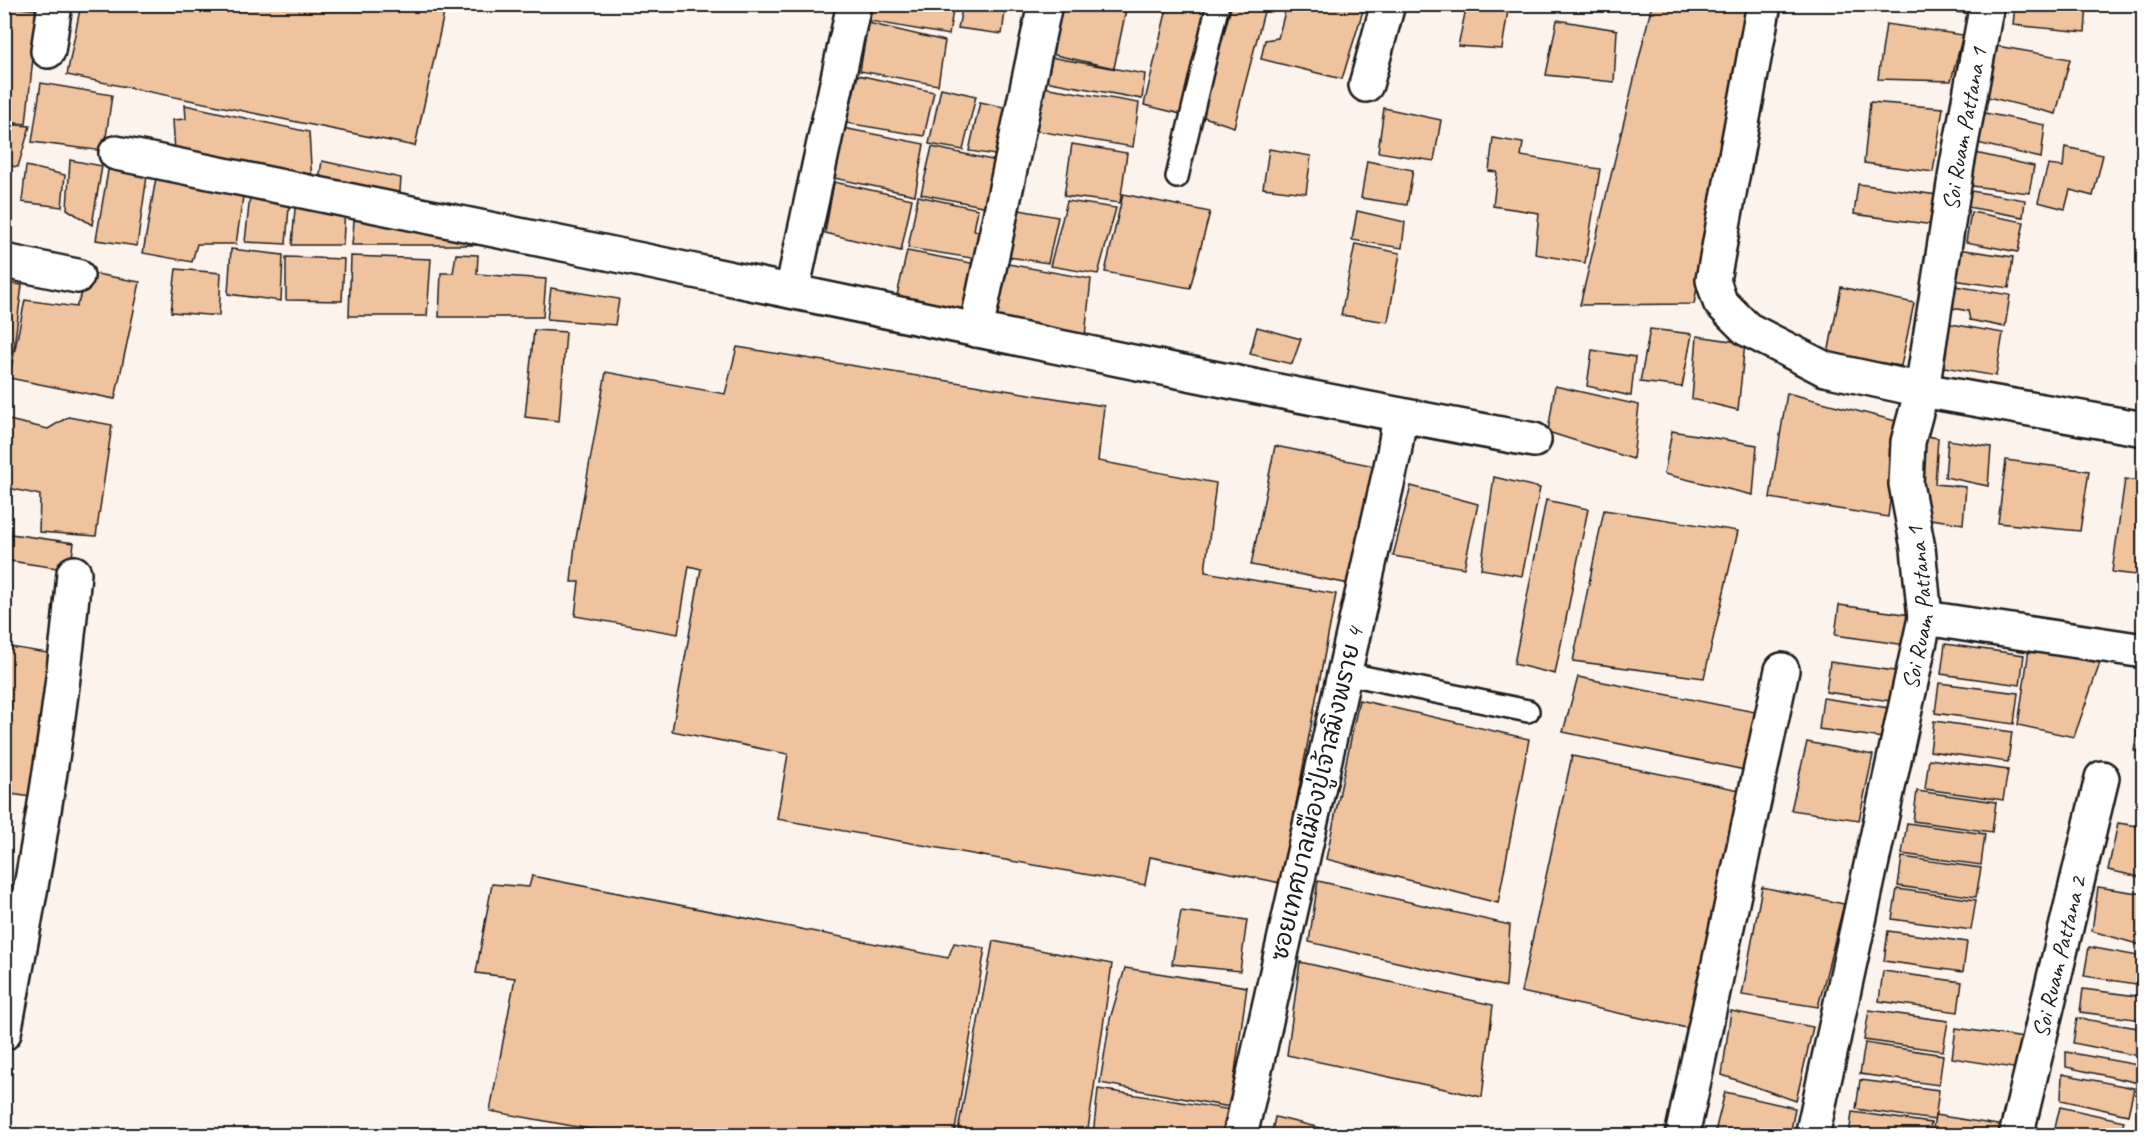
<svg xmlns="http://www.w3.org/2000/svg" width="2148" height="1140" font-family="Caveat,'Playpen Sans Thai',sans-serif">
<rect width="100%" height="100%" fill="#fcf3ec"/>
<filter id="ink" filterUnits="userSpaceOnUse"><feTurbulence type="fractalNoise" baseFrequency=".0167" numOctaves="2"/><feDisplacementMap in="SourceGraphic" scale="12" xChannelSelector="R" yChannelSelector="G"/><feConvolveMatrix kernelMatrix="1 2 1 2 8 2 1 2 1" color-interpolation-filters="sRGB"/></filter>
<g filter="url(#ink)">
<!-- building -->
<g fill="#efc39e" stroke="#1c1c1c" stroke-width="1.5">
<polygon points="81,4 446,4 415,146 67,75"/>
<polygon points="872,4 954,4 949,35 870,21"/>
<polygon points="963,4 1006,4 1002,34 958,28"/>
<polygon points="1061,4 1127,5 1114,68 1046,53"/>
<polygon points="1168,4 1206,4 1181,114 1144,105"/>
<polygon points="1232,4 1266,4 1234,127 1201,116"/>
<polygon points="1287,4 1365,4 1342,79 1261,59 1265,40 1278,38"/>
<polygon points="1467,4 1509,4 1502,49 1458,46"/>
<polygon points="1539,4 1559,4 1557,10"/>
<polygon points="1652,4 1747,4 1694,304 1580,305"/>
<polygon points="1906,4 1979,4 1978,14 1906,8"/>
<polygon points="2015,4 2087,4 2085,32 2013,25"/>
<polygon points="4,6 38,10 26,124 4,122"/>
<polygon points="1557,20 1617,30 1614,82 1546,75"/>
<polygon points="868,23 945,41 938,85 860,71"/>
<polygon points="1886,24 1963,35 1951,81 1878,79"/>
<polygon points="1991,45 2070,59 2056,114 1984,96"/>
<polygon points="1044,56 1145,74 1142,99 1039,80"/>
<polygon points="858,75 934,92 924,136 846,123"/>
<polygon points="41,83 112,95 104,151 32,142"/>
<polygon points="1037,86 1139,103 1133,147 1031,130"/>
<polygon points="941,88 976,96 963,150 929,144"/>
<polygon points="980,102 1018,110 1008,157 969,151"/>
<polygon points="1870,102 1943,108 1933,172 1864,163"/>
<polygon points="185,105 309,132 312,184 175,152 173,120 186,119"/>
<polygon points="1384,108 1441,120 1434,161 1378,152"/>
<polygon points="1980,112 2045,125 2041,158 1973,142"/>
<polygon points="4,124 30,126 18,167 4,165"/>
<polygon points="843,128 924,144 915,195 834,178"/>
<polygon points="1493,138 1523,143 1521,156 1600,169 1585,263 1535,254 1539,213 1493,206 1497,172 1489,171"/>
<polygon points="1072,144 1127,153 1120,203 1064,196"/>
<polygon points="932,147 1006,163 998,209 921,194"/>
<polygon points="2065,147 2103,155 2093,196 2070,190 2065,209 2038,202 2048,165 2063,167"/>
<polygon points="1269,149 1311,156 1306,193 1263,188"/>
<polygon points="1971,152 2034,166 2029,193 1964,185"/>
<polygon points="70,160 102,166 92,225 67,209"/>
<polygon points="322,161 401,178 399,203 318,187"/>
<polygon points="1367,161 1413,170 1407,205 1361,198"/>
<polygon points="109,165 148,169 137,246 96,240"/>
<polygon points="26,166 65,175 62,207 22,202"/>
<polygon points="157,172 244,190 236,244 197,244 192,262 143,253"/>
<polygon points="834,182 912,199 901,251 825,233"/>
<polygon points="1858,184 1937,195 1933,225 1854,214"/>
<polygon points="251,187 290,195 286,244 245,242"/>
<polygon points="1965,190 2025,200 2023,217 1962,206"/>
<polygon points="1123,194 1210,212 1190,288 1105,272"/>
<polygon points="296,196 345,207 343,245 292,245"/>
<polygon points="918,196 978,209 974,230 990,235 984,260 908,248"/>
<polygon points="1067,201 1116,208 1098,274 1050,266"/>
<polygon points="355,209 483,234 482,245 352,245"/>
<polygon points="1014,209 1058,217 1048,263 1002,256"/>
<polygon points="1357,211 1405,222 1402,248 1352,240"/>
<polygon points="1971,212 2024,222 2018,252 1966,242"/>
<polygon points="1355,244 1400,253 1388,322 1341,315"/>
<polygon points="1950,248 2013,257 2009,288 1946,279"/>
<polygon points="231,249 283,255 281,301 228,294"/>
<polygon points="907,251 982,265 973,318 896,300"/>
<polygon points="456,254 478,255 477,274 546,279 543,317 439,317 441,273 453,273"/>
<polygon points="351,256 431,259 427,316 349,316"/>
<polygon points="286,257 344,259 342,301 286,300"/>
<polygon points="997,262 1091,279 1085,336 984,321"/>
<polygon points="176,269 221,273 219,316 171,312"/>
<polygon points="91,273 140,282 115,399 9,378 25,300 76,307"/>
<polygon points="4,282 22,285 12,363 4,362"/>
<polygon points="1949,285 2010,295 2005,327 1970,320 1968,311 1942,306"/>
<polygon points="1841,287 1914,303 1901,366 1828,354"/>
<polygon points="551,288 619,299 615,325 547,319"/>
<polygon points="1940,322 2003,333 1996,376 1932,365"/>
<polygon points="1257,327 1301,339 1292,364 1250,354"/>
<polygon points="1650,329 1692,334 1682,387 1640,382"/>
<polygon points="534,330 566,332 559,421 525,417"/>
<polygon points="1697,336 1745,343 1738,410 1692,399"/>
<polygon points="737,347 1104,406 1098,461 1216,483 1205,572 1336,594 1281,883 1150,857 1145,885 777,819 788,754 672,731 701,569 689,566 678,634 575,616 579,582 571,582 575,544 606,372 725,394"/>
<polygon points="1592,350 1635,357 1631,396 1587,386"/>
<polygon points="1555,386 1639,405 1633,459 1548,432"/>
<polygon points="1787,393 1900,422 1888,517 1770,498"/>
<polygon points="68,417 112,425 96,536 39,532 40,495 4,487 4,419 48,429"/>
<polygon points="1672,431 1757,445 1753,495 1664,474"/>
<polygon points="1926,436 1938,438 1935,484 1966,487 1963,524 1918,517"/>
<polygon points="1948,440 1991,447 1988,486 1945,477"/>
<polygon points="1275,446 1380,467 1355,585 1251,565"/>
<polygon points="2006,460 2089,471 2080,531 1998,523"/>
<polygon points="1494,477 1540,488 1522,576 1481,569"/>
<polygon points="2125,479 2144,482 2144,576 2112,572"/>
<polygon points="1411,486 1478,504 1464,568 1393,556"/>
<polygon points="1546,500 1588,509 1555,674 1514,664"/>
<polygon points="1604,510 1738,531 1704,678 1573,661"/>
<polygon points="4,533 74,543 70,570 4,560"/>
<polygon points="1839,605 1918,616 1913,646 1835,635"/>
<polygon points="1945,644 2024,655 2020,685 1941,674"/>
<polygon points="4,646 54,654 31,797 4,793"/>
<polygon points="2029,649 2100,663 2074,737 2018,725"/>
<polygon points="1830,662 1909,673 1905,703 1826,692"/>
<polygon points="1578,677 1755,712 1745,770 1563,732"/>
<polygon points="1939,683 2018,693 2014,724 1935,713"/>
<polygon points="2144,693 2144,753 2134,751"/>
<polygon points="1823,698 1902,710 1897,740 1819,729"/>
<polygon points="1359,700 1529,739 1498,903 1326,859"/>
<polygon points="1934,721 2012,732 2008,762 1930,751"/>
<polygon points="1807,742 1873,755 1859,820 1791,810"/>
<polygon points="1572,756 1740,790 1687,1028 1521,992"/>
<polygon points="1929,759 2008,770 2003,800 1925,789"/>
<polygon points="1917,791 1996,802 1992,832 1913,821"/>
<polygon points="1907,823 1985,834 1981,865 1902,854"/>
<polygon points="2118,823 2144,827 2144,878 2108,870"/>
<polygon points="1902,857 1981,868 1976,897 1898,886"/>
<polygon points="532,876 948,958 954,943 985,948 954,1136 627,1136 490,1111 515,978 476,973 492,884 529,887"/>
<polygon points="1318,881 1510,925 1506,987 1309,942"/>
<polygon points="1762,887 1844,904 1818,1007 1742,995"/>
<polygon points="2098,887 2144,894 2144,946 2092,931"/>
<polygon points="1897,889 1976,900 1971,930 1892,919"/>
<polygon points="1181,911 1247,920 1240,971 1172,964"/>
<polygon points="1888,931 1967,942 1963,972 1884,961"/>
<polygon points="993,941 1112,964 1087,1136 957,1136"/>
<polygon points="2089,947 2144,957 2142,985 2084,976"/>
<polygon points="1300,962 1493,1005 1482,1097 1287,1055"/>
<polygon points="1125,968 1247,987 1230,1107 1100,1083 1110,1019"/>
<polygon points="1883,971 1962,982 1958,1012 1879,1001"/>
<polygon points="2083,989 2144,997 2142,1020 2080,1012"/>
<polygon points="1869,1010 1948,1021 1943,1051 1864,1040"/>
<polygon points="1731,1011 1813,1027 1796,1101 1722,1075"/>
<polygon points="2077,1018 2144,1029 2144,1057 2073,1043"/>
<polygon points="1956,1028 2031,1039 2025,1070 1952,1058"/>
<polygon points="1865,1043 1943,1055 1939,1085 1860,1074"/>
<polygon points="2066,1052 2144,1066 2139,1083 2066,1067"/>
<polygon points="2062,1074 2134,1088 2128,1115 2061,1100"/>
<polygon points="1860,1080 1939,1090 1935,1120 1856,1109"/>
<polygon points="1098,1089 1232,1110 1227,1136 1093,1136"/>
<polygon points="1725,1092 1795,1108 1790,1136 1714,1136"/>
<polygon points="2060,1107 2124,1121 2120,1136 2053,1136"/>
<polygon points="1852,1112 1931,1123 1929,1136 1849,1136"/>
<polygon points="1935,1115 2011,1127 2009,1136 1932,1136"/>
<polygon points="1275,1117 1354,1136 1271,1136"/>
</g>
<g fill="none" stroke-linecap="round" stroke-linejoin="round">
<defs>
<g id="lane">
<polyline points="1177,177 1218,4"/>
<polyline points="1344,673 1528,711"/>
</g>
<g id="street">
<polyline points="1764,4 1713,280 1720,302 1747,329 1825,369 1922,390 2144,429"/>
<polyline points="48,51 55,4"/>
<polyline points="1366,85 1388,4"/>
<path d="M 116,153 C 275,185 434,217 593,250 C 906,315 1219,382 1534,440"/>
<polyline points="4,261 77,276"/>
<polyline points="792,291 854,4"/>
<polyline points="976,330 1045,4"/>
<polyline points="1925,618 2144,651"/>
<path d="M 4,1033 C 33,880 61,728 74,573"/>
<polyline points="1240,1136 1394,453 1400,415"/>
<polyline points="1682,1136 1782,670"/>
<path id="s1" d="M 1812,1136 L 1925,618 L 1918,548 L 1906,484 L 1908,442 L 1922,390 L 1957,165 L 1987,4"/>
<path id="s2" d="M 2016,1136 L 2102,778"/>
</g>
</defs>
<!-- lane casing -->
<use href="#lane" stroke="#1c1c1c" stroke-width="26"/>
<!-- street casing -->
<use href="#street" stroke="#1c1c1c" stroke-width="38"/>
<!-- lane -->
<use href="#lane" stroke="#fff" stroke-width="21"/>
<!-- street -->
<use href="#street" stroke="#fff" stroke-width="33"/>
</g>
</g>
<g text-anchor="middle" stroke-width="4.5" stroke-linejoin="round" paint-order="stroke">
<!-- street labels -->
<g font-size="24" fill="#1c1c1c" stroke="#fff">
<text dy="8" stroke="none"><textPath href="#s1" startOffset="1026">Soi Ruam Pattana 1</textPath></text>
<text dy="8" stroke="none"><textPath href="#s1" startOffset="540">Soi Ruam Pattana 1</textPath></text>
<text transform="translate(1317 794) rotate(-77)" y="8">ซอยเทศบาลเมืองปู่เจ้าสมิงพราย 4</text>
<text dy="8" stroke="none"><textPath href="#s2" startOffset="184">Soi Ruam Pattana 2</textPath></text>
</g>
</g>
<!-- margin -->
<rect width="2148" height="1140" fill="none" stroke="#fff" stroke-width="24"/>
<rect x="12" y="12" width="2124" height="1116" fill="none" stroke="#1c1c1c" stroke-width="2" filter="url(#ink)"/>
</svg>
